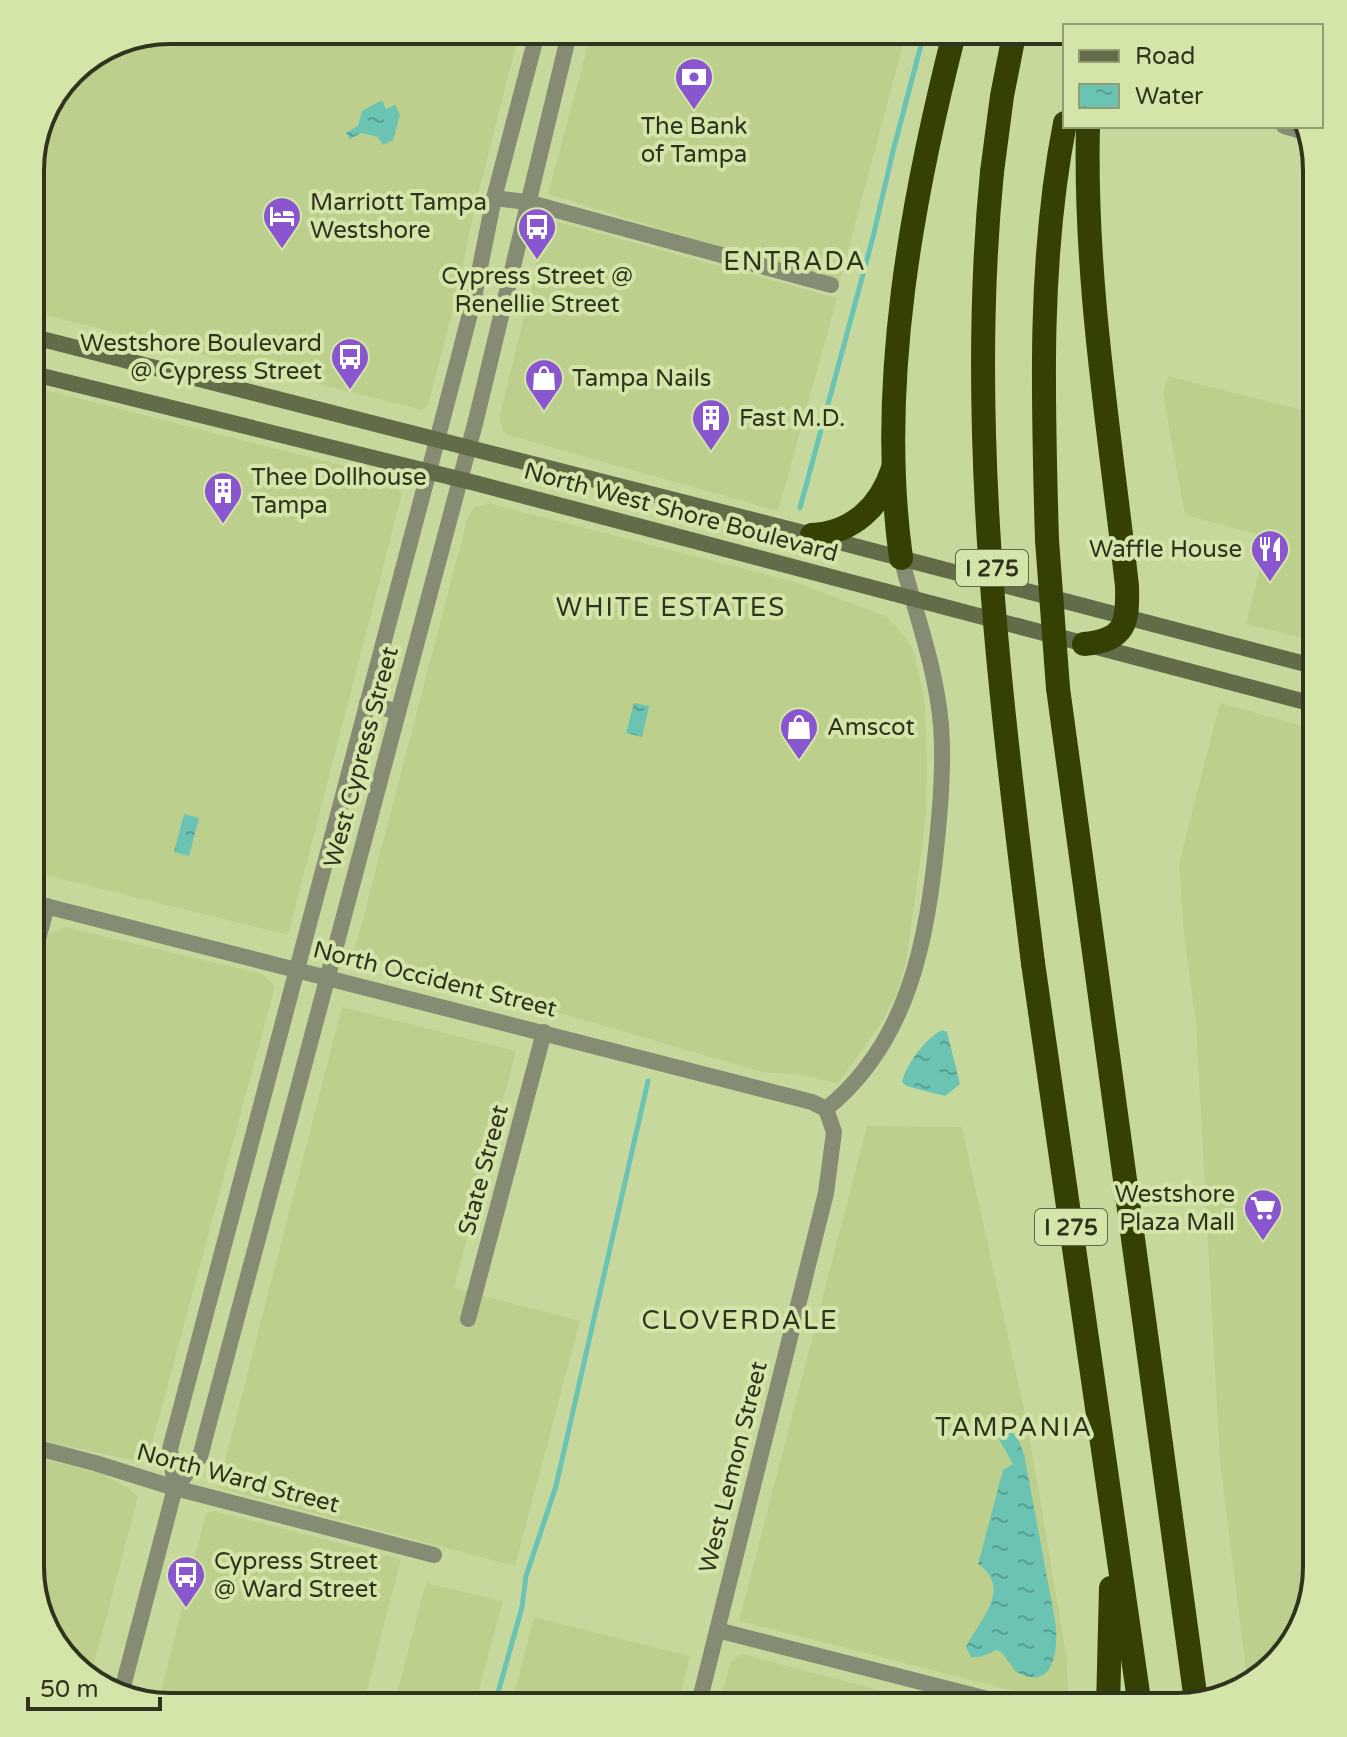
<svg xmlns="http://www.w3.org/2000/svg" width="1347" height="1737" font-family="'Varela Round',sans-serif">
<defs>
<pattern id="water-ripples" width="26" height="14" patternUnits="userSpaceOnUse" patternTransform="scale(2)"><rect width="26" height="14" fill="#6ac3b3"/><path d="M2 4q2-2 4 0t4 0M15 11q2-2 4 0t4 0" fill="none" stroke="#589f91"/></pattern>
</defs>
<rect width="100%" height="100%" fill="#c7d89d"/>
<!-- built -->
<g fill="#bdcf8c">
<polygon points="170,30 520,30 474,210 458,290 428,405 421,410 30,311 30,160 45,108 77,65"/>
<polygon points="592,30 907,30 839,284 548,194"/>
<polygon points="543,218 837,298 778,511 508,435 503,431 499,419 533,281"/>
<polygon points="1168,376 1317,414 1317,642 1246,624 1268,537 1185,515 1163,394"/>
<polygon points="30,386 392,478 402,494 288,935 30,871"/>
<polygon points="488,503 795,582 885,616 903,634 913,649 925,703 927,762 926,817 906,963 897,993 880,1025 838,1083 799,1075 762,1072 354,953 468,516 475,507"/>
<polygon points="1220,703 1317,730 1317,1568 1298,1637 1254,1684 1248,1686 1220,1461 1196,1024 1184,934 1179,864"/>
<polygon points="65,927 262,974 275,986 148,1459 141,1462 30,1438 30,998 43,945 49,934"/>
<polygon points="342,1007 516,1051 454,1288 580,1321 515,1566 218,1488"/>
<polygon points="867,1126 962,1127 1027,1423 1066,1653 1069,1705 739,1621"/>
<polygon points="30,1455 101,1474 128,1488 138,1497 90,1679 53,1644 30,1567"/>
<polygon points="215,1511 401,1559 365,1698 394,1704 426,1583 503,1601 474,1707 169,1707 158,1704 206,1513"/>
<polygon points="534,1617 690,1656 677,1707 511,1707"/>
<polygon points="742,1654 942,1707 719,1707 730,1663"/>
</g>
<!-- water -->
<g fill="url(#water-ripples)">
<polygon points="382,100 386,109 395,105 400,115 393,140 383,145 378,137 361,133 350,139 346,133 358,126 362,111"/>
<polygon points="634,703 649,706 642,737 626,733"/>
<polygon points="184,814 199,818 189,856 174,852"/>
<path d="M 942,1030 L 947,1032 L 960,1084 L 945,1096 L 906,1086 L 902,1082 C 906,1064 926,1038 942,1030 Z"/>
<path d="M 1009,1429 L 1018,1439 L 1024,1454 L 1056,1626 C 1058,1654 1052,1693 1015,1671 C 991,1634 1001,1658 971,1657 L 966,1647 C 980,1619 1013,1588 978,1564 L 1003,1470 L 1013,1464 L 999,1439 Z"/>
</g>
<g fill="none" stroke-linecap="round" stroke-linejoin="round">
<!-- stream -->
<g stroke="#6ac3b3" stroke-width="5">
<polyline points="800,508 873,237 893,151 925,30"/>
<polyline points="494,1707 522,1607 526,1576 556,1486 648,1081"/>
</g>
<!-- minor -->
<g stroke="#858c74" stroke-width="16">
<polyline points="1284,126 1305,132"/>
<polyline points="494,198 527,202 831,285"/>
<polyline points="30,902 812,1102 826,1109"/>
<polyline points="30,969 47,906"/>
<path d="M 826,1109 C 909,1042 927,940 937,840 C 941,802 944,763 941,725 C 936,668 916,614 901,558"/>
<polyline points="468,1319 544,1032"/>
<polyline points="30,1446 95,1463 175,1488 434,1555"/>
<polyline points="717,1630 1019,1707"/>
<polyline points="698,1707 826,1193 834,1132 826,1109"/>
</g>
<!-- tertiary -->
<g stroke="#858c74" stroke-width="16">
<polyline points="367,703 398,712"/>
<polyline points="175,1488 170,1449 444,414 473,302 494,198 538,30"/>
<polyline points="121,1694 175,1488 200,1457 211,1415 476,420 570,30"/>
</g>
<!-- secondary -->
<g stroke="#626c48" stroke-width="16">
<polyline points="30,336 812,535 1317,667"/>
<polyline points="30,373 475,483 1317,705"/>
</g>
<!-- motorway -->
<g stroke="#354004" stroke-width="24">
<polyline points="992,172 1002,96 1015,30"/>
<path d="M 812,535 C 853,533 881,506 893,468"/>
<path d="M 1047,540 C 1043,402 1038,260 1065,123"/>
<path d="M 901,558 C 877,385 912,198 955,30"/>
<path d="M 1084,644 C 1126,640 1128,623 1127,586 C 1110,434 1084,280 1088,126"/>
<polyline points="1058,688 1196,1701"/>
<polyline points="1033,963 1140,1707"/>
<polyline points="1108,1707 1111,1588"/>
</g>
<!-- motorway-bridge -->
<g stroke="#354004" stroke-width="24">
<path d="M 992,172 C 966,435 1001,702 1033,963"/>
<polyline points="1047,540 1058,688"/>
</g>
</g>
<!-- icons -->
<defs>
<symbol id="bank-pin" viewBox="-11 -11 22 30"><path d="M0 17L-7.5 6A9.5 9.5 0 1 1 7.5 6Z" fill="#8a56cf" stroke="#d4e5a9"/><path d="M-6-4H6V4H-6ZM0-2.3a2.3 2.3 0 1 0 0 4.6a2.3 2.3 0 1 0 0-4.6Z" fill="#fff"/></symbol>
<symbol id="hotel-pin" viewBox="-11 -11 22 30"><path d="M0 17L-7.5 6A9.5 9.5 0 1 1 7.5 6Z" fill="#8a56cf" stroke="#d4e5a9"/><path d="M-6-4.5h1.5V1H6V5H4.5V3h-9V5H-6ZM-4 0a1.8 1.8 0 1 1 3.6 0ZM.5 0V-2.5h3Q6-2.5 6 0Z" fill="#fff"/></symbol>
<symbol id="bus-pin" viewBox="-11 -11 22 30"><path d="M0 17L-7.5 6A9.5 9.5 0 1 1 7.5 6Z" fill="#8a56cf" stroke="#d4e5a9"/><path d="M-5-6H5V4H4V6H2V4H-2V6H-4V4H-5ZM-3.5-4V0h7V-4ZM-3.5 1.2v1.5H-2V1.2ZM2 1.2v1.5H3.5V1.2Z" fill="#fff"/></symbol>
<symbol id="shop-pin" viewBox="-11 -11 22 30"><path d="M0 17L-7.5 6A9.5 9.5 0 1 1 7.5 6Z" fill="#8a56cf" stroke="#d4e5a9"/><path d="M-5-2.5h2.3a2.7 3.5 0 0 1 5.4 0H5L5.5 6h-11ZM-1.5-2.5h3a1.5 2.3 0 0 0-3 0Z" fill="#fff"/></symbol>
<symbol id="building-pin" viewBox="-11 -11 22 30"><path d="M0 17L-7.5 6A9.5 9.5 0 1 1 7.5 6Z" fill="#8a56cf" stroke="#d4e5a9"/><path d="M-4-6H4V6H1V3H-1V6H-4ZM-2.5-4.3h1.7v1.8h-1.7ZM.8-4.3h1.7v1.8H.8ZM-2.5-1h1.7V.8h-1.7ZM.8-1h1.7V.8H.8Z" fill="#fff"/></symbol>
<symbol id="restaurant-pin" viewBox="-11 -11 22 30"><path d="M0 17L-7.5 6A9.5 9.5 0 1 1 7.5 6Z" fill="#8a56cf" stroke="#d4e5a9"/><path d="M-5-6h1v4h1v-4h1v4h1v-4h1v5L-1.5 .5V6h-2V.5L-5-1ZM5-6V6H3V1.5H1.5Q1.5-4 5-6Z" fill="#fff"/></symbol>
<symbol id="supermarket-pin" viewBox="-11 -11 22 30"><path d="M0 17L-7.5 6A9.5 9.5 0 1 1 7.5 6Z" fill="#8a56cf" stroke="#d4e5a9"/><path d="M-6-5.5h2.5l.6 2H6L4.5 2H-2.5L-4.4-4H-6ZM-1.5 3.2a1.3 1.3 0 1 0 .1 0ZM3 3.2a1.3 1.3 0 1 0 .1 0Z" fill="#fff"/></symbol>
</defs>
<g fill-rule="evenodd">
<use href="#bank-pin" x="672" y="55" width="44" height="60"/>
<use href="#hotel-pin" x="260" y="194" width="44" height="60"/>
<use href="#bus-pin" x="515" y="205" width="44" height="60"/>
<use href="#bus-pin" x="328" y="335" width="44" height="60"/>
<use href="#shop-pin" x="522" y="356" width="44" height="60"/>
<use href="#building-pin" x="689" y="396" width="44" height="60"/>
<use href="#building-pin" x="201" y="469" width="44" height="60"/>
<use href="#restaurant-pin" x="1248" y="527" width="44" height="60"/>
<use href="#shop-pin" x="777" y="705" width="44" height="60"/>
<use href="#supermarket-pin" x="1241" y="1186" width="44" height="60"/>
<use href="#bus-pin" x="164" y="1553" width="44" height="60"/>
</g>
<g text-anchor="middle" stroke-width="8" stroke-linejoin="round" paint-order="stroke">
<!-- shield labels -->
<g fill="#d4e5a9" stroke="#606947" stroke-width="2">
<rect x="956" y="550" width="72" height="36" rx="6"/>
<rect x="1035" y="1209" width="72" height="36" rx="6"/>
</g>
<g font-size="22" font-weight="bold" fill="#2e341d">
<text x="992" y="576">I 275</text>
<text x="1071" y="1235">I 275</text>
</g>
<!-- poi labels -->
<g font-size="24" fill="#2e341d" stroke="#d4e5a9" text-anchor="start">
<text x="694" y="134" text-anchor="middle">The Bank<tspan x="694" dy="28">of Tampa</tspan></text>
<text x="310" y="210">Marriott Tampa<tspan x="310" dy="28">Westshore</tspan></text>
<text x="537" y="284" text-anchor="middle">Cypress Street @<tspan x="537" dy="28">Renellie Street</tspan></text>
<text x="322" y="351" text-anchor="end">Westshore Boulevard<tspan x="322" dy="28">@ Cypress Street</tspan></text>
<text x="572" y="386">Tampa Nails</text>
<text x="739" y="426">Fast M.D.</text>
<text x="251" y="485">Thee Dollhouse<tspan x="251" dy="28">Tampa</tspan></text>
<text x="1242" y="557" text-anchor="end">Waffle House</text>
<text x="827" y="735">Amscot</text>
<text x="1235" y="1202" text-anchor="end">Westshore<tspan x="1235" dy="28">Plaza Mall</tspan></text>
<text x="214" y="1569">Cypress Street<tspan x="214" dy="28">@ Ward Street</tspan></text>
</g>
<!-- street labels -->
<g font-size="24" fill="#2e341d" stroke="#d4e5a9">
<text transform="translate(681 512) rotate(15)" y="8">North West Shore Boulevard</text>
<text transform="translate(361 757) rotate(-75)" y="8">West Cypress Street</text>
<text transform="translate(435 979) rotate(14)" y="8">North Occident Street</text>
<text transform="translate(483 1170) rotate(-75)" y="8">State Street</text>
<text transform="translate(733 1467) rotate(-76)" y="8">West Lemon Street</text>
<text transform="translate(238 1478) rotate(15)" y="8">North Ward Street</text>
</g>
<!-- neighbourhood labels -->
<g font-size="26" letter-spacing="2" fill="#2e341d" stroke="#d4e5a9">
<text x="795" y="270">ENTRADA</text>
<text x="671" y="616">WHITE ESTATES</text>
<text x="740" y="1329">CLOVERDALE</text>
<text x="1014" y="1436">TAMPANIA</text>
</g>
</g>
<!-- crop -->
<path d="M0 0H1347V1737H0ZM170 44H1177A126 126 0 0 1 1303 170V1567A126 126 0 0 1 1177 1693H170A126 126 0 0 1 44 1567V170A126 126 0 0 1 170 44Z" fill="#d4e5a9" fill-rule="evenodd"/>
<path fill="none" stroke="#2e341d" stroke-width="4" d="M170 44H1177A126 126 0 0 1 1303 170V1567A126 126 0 0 1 1177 1693H170A126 126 0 0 1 44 1567V170A126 126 0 0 1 170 44Z"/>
<!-- legend -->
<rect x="1063" y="24" width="260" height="104" fill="#d4e5a9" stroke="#929e71" stroke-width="2"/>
<rect x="1079" y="50" width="40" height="12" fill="#626c48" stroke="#929e71" stroke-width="2"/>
<text x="1135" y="64" font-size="24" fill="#2e341d">Road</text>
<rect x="1079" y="84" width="40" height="24" fill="url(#water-ripples)" stroke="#929e71" stroke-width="2"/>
<text x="1135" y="104" font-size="24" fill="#2e341d">Water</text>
<!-- scale -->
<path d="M28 1697v12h132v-12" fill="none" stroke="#2e341d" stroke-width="4"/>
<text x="40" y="1697" font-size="24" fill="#2e341d" stroke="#d4e5a9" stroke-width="6" paint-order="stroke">50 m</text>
</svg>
